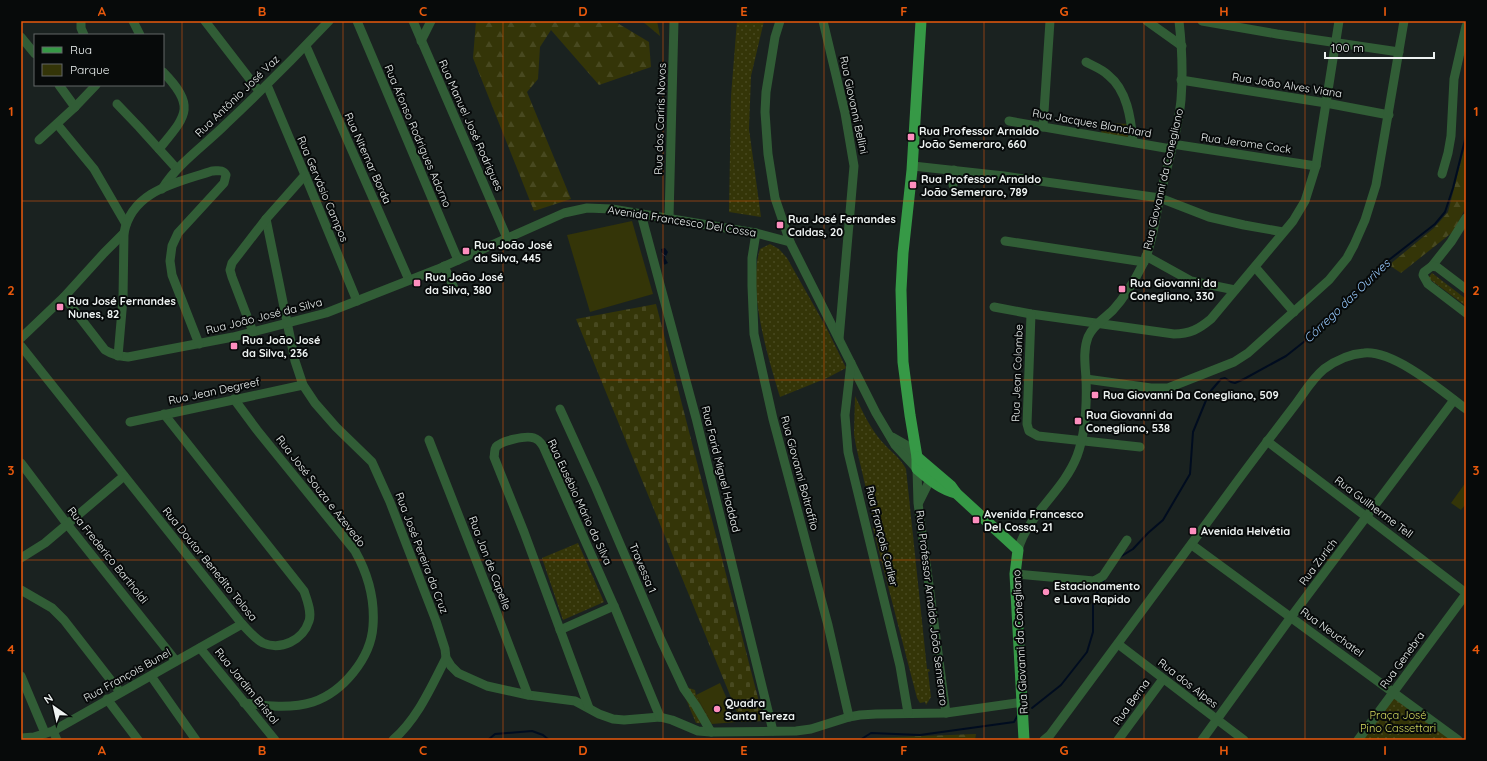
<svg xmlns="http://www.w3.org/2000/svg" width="1487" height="761" font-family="Quicksand,sans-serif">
<defs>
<pattern id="green-dots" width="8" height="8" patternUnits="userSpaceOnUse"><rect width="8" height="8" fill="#343508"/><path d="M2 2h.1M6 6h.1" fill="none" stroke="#484920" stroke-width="1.8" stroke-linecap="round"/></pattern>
<pattern id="forest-firs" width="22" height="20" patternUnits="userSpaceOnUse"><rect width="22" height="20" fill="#343508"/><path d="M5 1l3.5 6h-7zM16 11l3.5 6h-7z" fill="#484920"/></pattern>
<pattern id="cemetery-stones" width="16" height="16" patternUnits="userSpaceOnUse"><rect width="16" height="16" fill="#343508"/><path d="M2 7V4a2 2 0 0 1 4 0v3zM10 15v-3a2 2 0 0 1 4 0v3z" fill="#484920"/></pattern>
<pattern id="water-waves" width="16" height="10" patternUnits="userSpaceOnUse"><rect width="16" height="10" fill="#000c1f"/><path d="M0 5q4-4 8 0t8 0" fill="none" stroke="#263040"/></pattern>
</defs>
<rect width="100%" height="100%" fill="#1a2220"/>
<!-- green -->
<g fill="url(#green-dots)">
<polygon points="737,21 764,21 751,76 749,129 761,217 729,212 731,96"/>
<polygon points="1102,123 1130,124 1132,139 1101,136"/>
<path d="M 770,244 L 779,249 L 787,258 L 826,327 L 846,368 L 827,378 L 780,397 C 768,357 747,290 760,249 Z"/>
<polygon points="1432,273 1466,299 1466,306 1428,278"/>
<path d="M 855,396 C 862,410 868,424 878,437 C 885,447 902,459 906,469 L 927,669 L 929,669 L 930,671 L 928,672 L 931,697 L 926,705 L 925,702 L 920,703 L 917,698 L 873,528 L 875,527 L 856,446 L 854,434 Z"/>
<polygon points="578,543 604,602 563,620 542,558"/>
<polygon points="686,687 695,690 696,695 712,724 696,723 683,692"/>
<polygon points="1394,696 1453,740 1362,740"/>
</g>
<!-- forest -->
<g fill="url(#forest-firs)">
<polygon points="476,21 614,21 649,42 651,67 599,85 551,30 540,47 538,79 527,92 571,199 534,211 473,58"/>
<polygon points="642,21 657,21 660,36"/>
<polygon points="1466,142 1466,207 1454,231 1401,273 1389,265 1434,228 1448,212"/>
<polygon points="976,734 975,740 860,740 871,738"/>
</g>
<!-- cemetery -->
<polygon fill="url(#cemetery-stones)" points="656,304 764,721 741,722 576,319"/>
<!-- pitch -->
<g fill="#343508">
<polygon points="632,221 653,294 590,312 567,235"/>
<polygon points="1466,482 1466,504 1461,510 1451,503"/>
<polygon points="720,683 737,722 712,724 696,695"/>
<polygon points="1401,715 1407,721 1400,729 1394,724"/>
<polygon points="1410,724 1432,740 1402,740 1399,738"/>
</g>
<!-- water -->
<polygon fill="url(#water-waves)" points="665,248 668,252 665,258 668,263 664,265 661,249"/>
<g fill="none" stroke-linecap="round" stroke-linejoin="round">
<!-- stream -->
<g stroke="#000c1f" stroke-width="2">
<polyline points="1120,557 1133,549 1148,533 1163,520 1190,474 1193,432 1209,393 1221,379 1225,378 1231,382 1235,383 1244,379 1286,356 1324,326 1385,263 1435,224 1445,212 1453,188 1466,136"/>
<polyline points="1032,708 1061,685 1087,652 1093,632 1093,600 1104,580"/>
<polyline points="488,740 495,734 532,731 543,735 549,740"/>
<polyline points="665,740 675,740"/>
<polyline points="860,740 871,733 920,735 1014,722 1018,715"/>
</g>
<!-- minor -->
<g stroke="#315d36" stroke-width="9">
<polyline points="81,21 81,28 84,35"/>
<polyline points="133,21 140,35"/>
<polyline points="205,21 259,91"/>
<polyline points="357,21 458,260"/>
<polyline points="413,21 507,238"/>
<polyline points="780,21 775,37 766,92 765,112 768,154 775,198 790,242 876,413 895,445 917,469 918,503 946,713"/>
<polyline points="823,21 845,113 854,166 839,339"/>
<polyline points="1147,21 1182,46"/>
<polyline points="1202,21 1277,34 1399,52"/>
<polyline points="21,37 35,54"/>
<polyline points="421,41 431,21"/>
<polyline points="306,46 409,280"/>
<path d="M 1086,62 C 1093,66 1102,69 1108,75 C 1127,90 1131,118 1133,142"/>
<polyline points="1181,80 1326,103 1389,115"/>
<polyline points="59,85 75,107"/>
<polyline points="267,85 305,175 357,301"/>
<polyline points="117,104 139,127 177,169"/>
<polyline points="1009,121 1171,149"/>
<polyline points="57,124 94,169 126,224"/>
<polyline points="1043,127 1050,21"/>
<polyline points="39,140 75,107 96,85"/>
<polyline points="1172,144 1316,166"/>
<path d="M 159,149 C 186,116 197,107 163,72"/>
<polyline points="913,166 1004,176 1160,198 1209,217 1244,225 1283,232"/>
<polyline points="1442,174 1448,153 1451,136 1454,79 1466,26"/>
<polyline points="953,185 954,170"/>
<path d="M 162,189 C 178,163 205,145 226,124 C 261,91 296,56 329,21"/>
<polyline points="641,214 696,418 773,731"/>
<polyline points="669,218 674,21"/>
<polyline points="266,219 295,361 303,385 315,403 336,427 372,462 390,502 436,621 445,649 446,658 451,666 458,673 487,686 528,695 575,701 599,714 613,719 624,720 660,717 672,720 698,731 711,732 796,731 811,729 849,717 860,715 876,714 946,713 1023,702"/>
<polyline points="756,233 752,258 752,286 754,334 773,419 828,625 849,717"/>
<polyline points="1005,241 1144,262"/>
<polyline points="1146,256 1191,281 1235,290"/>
<polyline points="444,266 454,288"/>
<polyline points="1432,266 1451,242 1466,218"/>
<polyline points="1255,267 1294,312"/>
<polyline points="1466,289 1437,267 1432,266 1424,272 1423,275 1428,284 1466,313"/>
<path d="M 64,297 L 105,350 C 113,355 119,356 128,357 L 233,337 L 326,313 L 438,269 L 564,213 L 587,208 L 612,209 L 756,233 L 790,242"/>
<path d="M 994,307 L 1031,314 L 1174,334 C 1190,334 1199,329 1211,319 L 1293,221 L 1305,201 L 1316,166 L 1339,21"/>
<polyline points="1031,314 1027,424 1029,431 1038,436 1140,447"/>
<polyline points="253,332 232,277 230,270 232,263 266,219 305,175"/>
<polyline points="21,338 64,297 104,253 124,233"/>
<path d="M 21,346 L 242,624 C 248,630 255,639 263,643 C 281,651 303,640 309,621 C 312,612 307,600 304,591 L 164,414"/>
<path d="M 118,356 L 123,299 L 124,233 C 132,190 177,183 212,171 C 218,171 223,169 226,175 L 224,183 L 178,233 L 172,246 L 170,261 L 172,275 L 199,344"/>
<polyline points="851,363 845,415 848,452 900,666 908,713"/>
<polyline points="1086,379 1151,388 1168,388 1234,362 1248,353 1329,280 1347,258 1354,245 1365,220 1376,185 1404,21"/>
<path d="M 234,399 L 257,430 L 355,551 C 368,574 375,599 373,626 C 371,658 343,692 313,702 C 291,709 266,706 244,703"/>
<polyline points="560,409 596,488 661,640 684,689 696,706 711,732"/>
<polyline points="130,422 303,385"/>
<polyline points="892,437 906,445 917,457"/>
<polyline points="429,440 494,606 528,695"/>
<polyline points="1267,441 1466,593"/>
<polyline points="21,463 67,524 176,661"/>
<polyline points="919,502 930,480 931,473"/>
<polyline points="1192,545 1458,740"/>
<path d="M 1018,550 C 1028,514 1063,492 1077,456 C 1086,432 1087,404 1086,378 C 1085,364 1083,350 1088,337 C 1093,325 1104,319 1113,310 C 1126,296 1136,278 1144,262 C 1153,242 1155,218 1160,197 C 1167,165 1178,132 1181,100 C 1183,74 1182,47 1179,21"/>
<polyline points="21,558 45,543 124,476"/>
<polyline points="1015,574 1094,581 1103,576 1127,540"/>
<polyline points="21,590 52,608 64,620 120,692"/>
<polyline points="560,630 614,606"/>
<polyline points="1118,644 1244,740"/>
<polyline points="200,648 275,740"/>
<polyline points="21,676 45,733"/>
<polyline points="151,676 196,740"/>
<polyline points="107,699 138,740"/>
<path d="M 589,708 L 524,532 L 494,457 C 495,453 494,450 496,447 C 501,441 526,435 534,438 C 538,439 541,443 543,446 L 614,606 L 660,717"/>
<polyline points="53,731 57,740"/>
<polyline points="21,738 34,737 53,731 242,624"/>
<path d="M 393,740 C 418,718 431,687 446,658"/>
<path d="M 1044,740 L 1050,735 C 1110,654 1171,572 1231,490 C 1252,461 1273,434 1295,405 C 1304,393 1312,379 1324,369 C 1335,361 1350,354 1364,353 C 1394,350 1442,391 1466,409"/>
<polyline points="1118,740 1163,679"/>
<polyline points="1202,740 1291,617 1454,400"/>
<polyline points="1358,740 1466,594"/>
</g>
<!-- major -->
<g stroke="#369946" stroke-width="11">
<path d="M 921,21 L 912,170 L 903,253 L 901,290 L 903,362 L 910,415 L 917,457 L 917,469 C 929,479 941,490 956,493"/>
<polyline points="917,457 951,486 956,493 1018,550 1015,574 1024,740"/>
</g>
</g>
<!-- grid -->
<path fill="none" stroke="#e8590c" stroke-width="1" stroke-opacity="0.55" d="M 182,21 L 182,740M 343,21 L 343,740M 503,21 L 503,740M 663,21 L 663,740M 824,21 L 824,740M 984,21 L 984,740M 1144,21 L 1144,740M 1305,21 L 1305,740M 21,201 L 1466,201M 21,380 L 1466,380M 21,560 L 1466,560"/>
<!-- markers -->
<g fill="#fd8ebe" stroke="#070a0a" stroke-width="1.5">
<rect x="907" y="133" width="8" height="8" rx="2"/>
<rect x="909" y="181" width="8" height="8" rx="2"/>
<rect x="776" y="221" width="8" height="8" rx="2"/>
<rect x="462" y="247" width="8" height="8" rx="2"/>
<rect x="413" y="279" width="8" height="8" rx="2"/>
<rect x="1118" y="285" width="8" height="8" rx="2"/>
<rect x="56" y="303" width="8" height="8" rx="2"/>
<rect x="230" y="342" width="8" height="8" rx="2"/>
<rect x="1091" y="391" width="8" height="8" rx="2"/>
<rect x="1074" y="417" width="8" height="8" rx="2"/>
<rect x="972" y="516" width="8" height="8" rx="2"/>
<rect x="1189" y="527" width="8" height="8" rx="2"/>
<circle cx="1046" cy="592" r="4"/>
<circle cx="717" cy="709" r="4"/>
</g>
<g text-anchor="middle" stroke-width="4" stroke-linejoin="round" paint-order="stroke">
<!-- street labels -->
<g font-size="11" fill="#eef3f2" stroke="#070a0a">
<text transform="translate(1287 85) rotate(9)" y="4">Rua João Alves Viana</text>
<text transform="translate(237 96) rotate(-44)" y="4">Rua Antônio José Vaz</text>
<text transform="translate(854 105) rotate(78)" y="4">Rua Giovanni Bellini</text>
<text transform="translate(660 119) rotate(-88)" y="4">Rua dos Cariris Novos</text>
<text transform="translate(1092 123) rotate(10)" y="4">Rua Jacques Blanchard</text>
<text transform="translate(471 125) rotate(66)" y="4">Rua Manuel José Rodrigues</text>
<text transform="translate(418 136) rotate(67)" y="4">Rua Afonso Rodrigues Adorno</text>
<text transform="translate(1246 143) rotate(8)" y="4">Rua Jerome Cock</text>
<text transform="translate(368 158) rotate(66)" y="4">Rua Nitemar Borda</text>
<text transform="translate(1163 179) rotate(-77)" y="4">Rua Giovanni da Conegliano</text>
<text transform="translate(323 189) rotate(67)" y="4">Rua Gervásio Campos</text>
<text transform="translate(682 221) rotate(9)" y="4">Avenida Francesco Del Cossa</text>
<text transform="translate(264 316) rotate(-14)" y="4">Rua João José da Silva</text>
<text transform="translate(1017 373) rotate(-88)" y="4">Rua Jean Colombe</text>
<text transform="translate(214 391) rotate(-12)" y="4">Rua Jean Degreef</text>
<text transform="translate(721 469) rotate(76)" y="4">Rua Farid Miguel Haddad</text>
<text transform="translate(800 473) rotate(75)" y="4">Rua Giovanni Boltraffio</text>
<text transform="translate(321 491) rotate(52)" y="4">Rua José Souza e Azevedo</text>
<text transform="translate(580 502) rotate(65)" y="4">Rua Eusébio Mário da Silva</text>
<text transform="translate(1374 507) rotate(37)" y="4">Rua Guilherme Tell</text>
<text transform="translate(882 536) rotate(76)" y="4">Rua François Carlier</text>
<text transform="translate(422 553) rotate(69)" y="4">Rua José Pereira da Cruz</text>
<text transform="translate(108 555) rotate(51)" y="4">Rua Frederico Bartholdi</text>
<text transform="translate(1318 562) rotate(-53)" y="4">Rua Zurich</text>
<text transform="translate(490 563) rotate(69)" y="4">Rua Jan de Capelle</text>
<text transform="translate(210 564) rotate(51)" y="4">Rua Doutor Benedito Tolosa</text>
<text transform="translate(643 568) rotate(67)" y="4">Travessa 1</text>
<text transform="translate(932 608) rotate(83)" y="4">Rua Professor Arnaldo João Semeraro</text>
<text transform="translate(1332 632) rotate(36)" y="4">Rua Neuchatel</text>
<text transform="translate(1020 642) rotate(-93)" y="4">Rua Giovanni da Conegliano</text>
<text transform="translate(1402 660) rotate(-54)" y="4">Rua Genebra</text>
<text transform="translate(127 675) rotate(-29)" y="4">Rua François Bunel</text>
<text transform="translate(1188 683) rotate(38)" y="4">Rua dos Alpes</text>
<text transform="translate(247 686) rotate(51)" y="4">Rua Jardim Bristol</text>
<text transform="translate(1131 702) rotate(-54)" y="4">Rua Berna</text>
</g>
<!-- poi labels -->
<g font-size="11" font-weight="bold" fill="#eef3f2" stroke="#070a0a" text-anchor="start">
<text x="919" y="135">Rua Professor Arnaldo<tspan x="919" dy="13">João Semeraro, 660</tspan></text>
<text x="921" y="183">Rua Professor Arnaldo<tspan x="921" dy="13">João Semeraro, 789</tspan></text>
<text x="788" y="223">Rua José Fernandes<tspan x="788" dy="13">Caldas, 20</tspan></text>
<text x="474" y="249">Rua João José<tspan x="474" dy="13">da Silva, 445</tspan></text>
<text x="425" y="281">Rua João José<tspan x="425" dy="13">da Silva, 380</tspan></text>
<text x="1130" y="287">Rua Giovanni da<tspan x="1130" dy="13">Conegliano, 330</tspan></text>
<text x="68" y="305">Rua José Fernandes<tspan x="68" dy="13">Nunes, 82</tspan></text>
<text x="242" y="344">Rua João José<tspan x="242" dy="13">da Silva, 236</tspan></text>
<text x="1103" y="399">Rua Giovanni Da Conegliano, 509</text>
<text x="1086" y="419">Rua Giovanni da<tspan x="1086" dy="13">Conegliano, 538</tspan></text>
<text x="984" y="518">Avenida Francesco<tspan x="984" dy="13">Del Cossa, 21</tspan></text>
<text x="1201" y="535">Avenida Helvétia</text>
<text x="1054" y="590">Estacionamento<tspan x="1054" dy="13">e Lava Rapido</tspan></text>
<text x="725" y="707">Quadra<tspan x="725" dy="13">Santa Tereza</tspan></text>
</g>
<!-- park labels -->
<g font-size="11" fill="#d6dc5f" stroke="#070a0a">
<text x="1398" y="719">Praça José<tspan x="1398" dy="13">Pino Cassettari</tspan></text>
</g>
<!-- water labels -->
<g font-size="12" font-style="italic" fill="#96c7fa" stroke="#070a0a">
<text transform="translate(1347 301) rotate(-44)" y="4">Córrego das Ourives</text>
</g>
</g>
<!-- border -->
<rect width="1487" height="761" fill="none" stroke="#070a0a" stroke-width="44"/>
<!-- legend -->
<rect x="34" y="34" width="130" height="52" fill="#070a0a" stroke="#636767"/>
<rect x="42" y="47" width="20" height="6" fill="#369946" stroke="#636767"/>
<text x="70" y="54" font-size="12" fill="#eef3f2">Rua</text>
<rect x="42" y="64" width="20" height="12" fill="#343508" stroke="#636767"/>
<text x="70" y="74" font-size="12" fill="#eef3f2">Parque</text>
<!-- north arrow -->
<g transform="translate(54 707) rotate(326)" stroke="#070a0a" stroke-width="3" paint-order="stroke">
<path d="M0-3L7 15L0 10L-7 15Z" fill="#eef3f2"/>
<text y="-6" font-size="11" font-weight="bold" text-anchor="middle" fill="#eef3f2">N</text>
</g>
<!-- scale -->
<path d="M1325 52v6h109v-6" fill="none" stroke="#eef3f2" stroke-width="2"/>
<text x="1331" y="52" font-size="12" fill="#eef3f2" stroke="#070a0a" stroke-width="3" paint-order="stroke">100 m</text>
<rect x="22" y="22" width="1443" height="717" fill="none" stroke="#e8590c" stroke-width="1.5"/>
<g font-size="13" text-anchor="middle" font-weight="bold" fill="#e8590c">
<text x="102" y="16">A</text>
<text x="262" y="16">B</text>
<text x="423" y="16">C</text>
<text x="583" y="16">D</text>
<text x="744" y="16">E</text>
<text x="904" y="16">F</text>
<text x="1064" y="16">G</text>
<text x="1224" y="16">H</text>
<text x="1385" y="16">I</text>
<text x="11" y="116">1</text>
<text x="1476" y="116">1</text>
<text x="11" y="295">2</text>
<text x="1476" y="295">2</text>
<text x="11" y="475">3</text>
<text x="1476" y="475">3</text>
<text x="11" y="654">4</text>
<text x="1476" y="654">4</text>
<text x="102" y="755">A</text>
<text x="262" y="755">B</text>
<text x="423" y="755">C</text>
<text x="583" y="755">D</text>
<text x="744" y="755">E</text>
<text x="904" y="755">F</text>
<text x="1064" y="755">G</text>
<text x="1224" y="755">H</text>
<text x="1385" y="755">I</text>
</g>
</svg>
